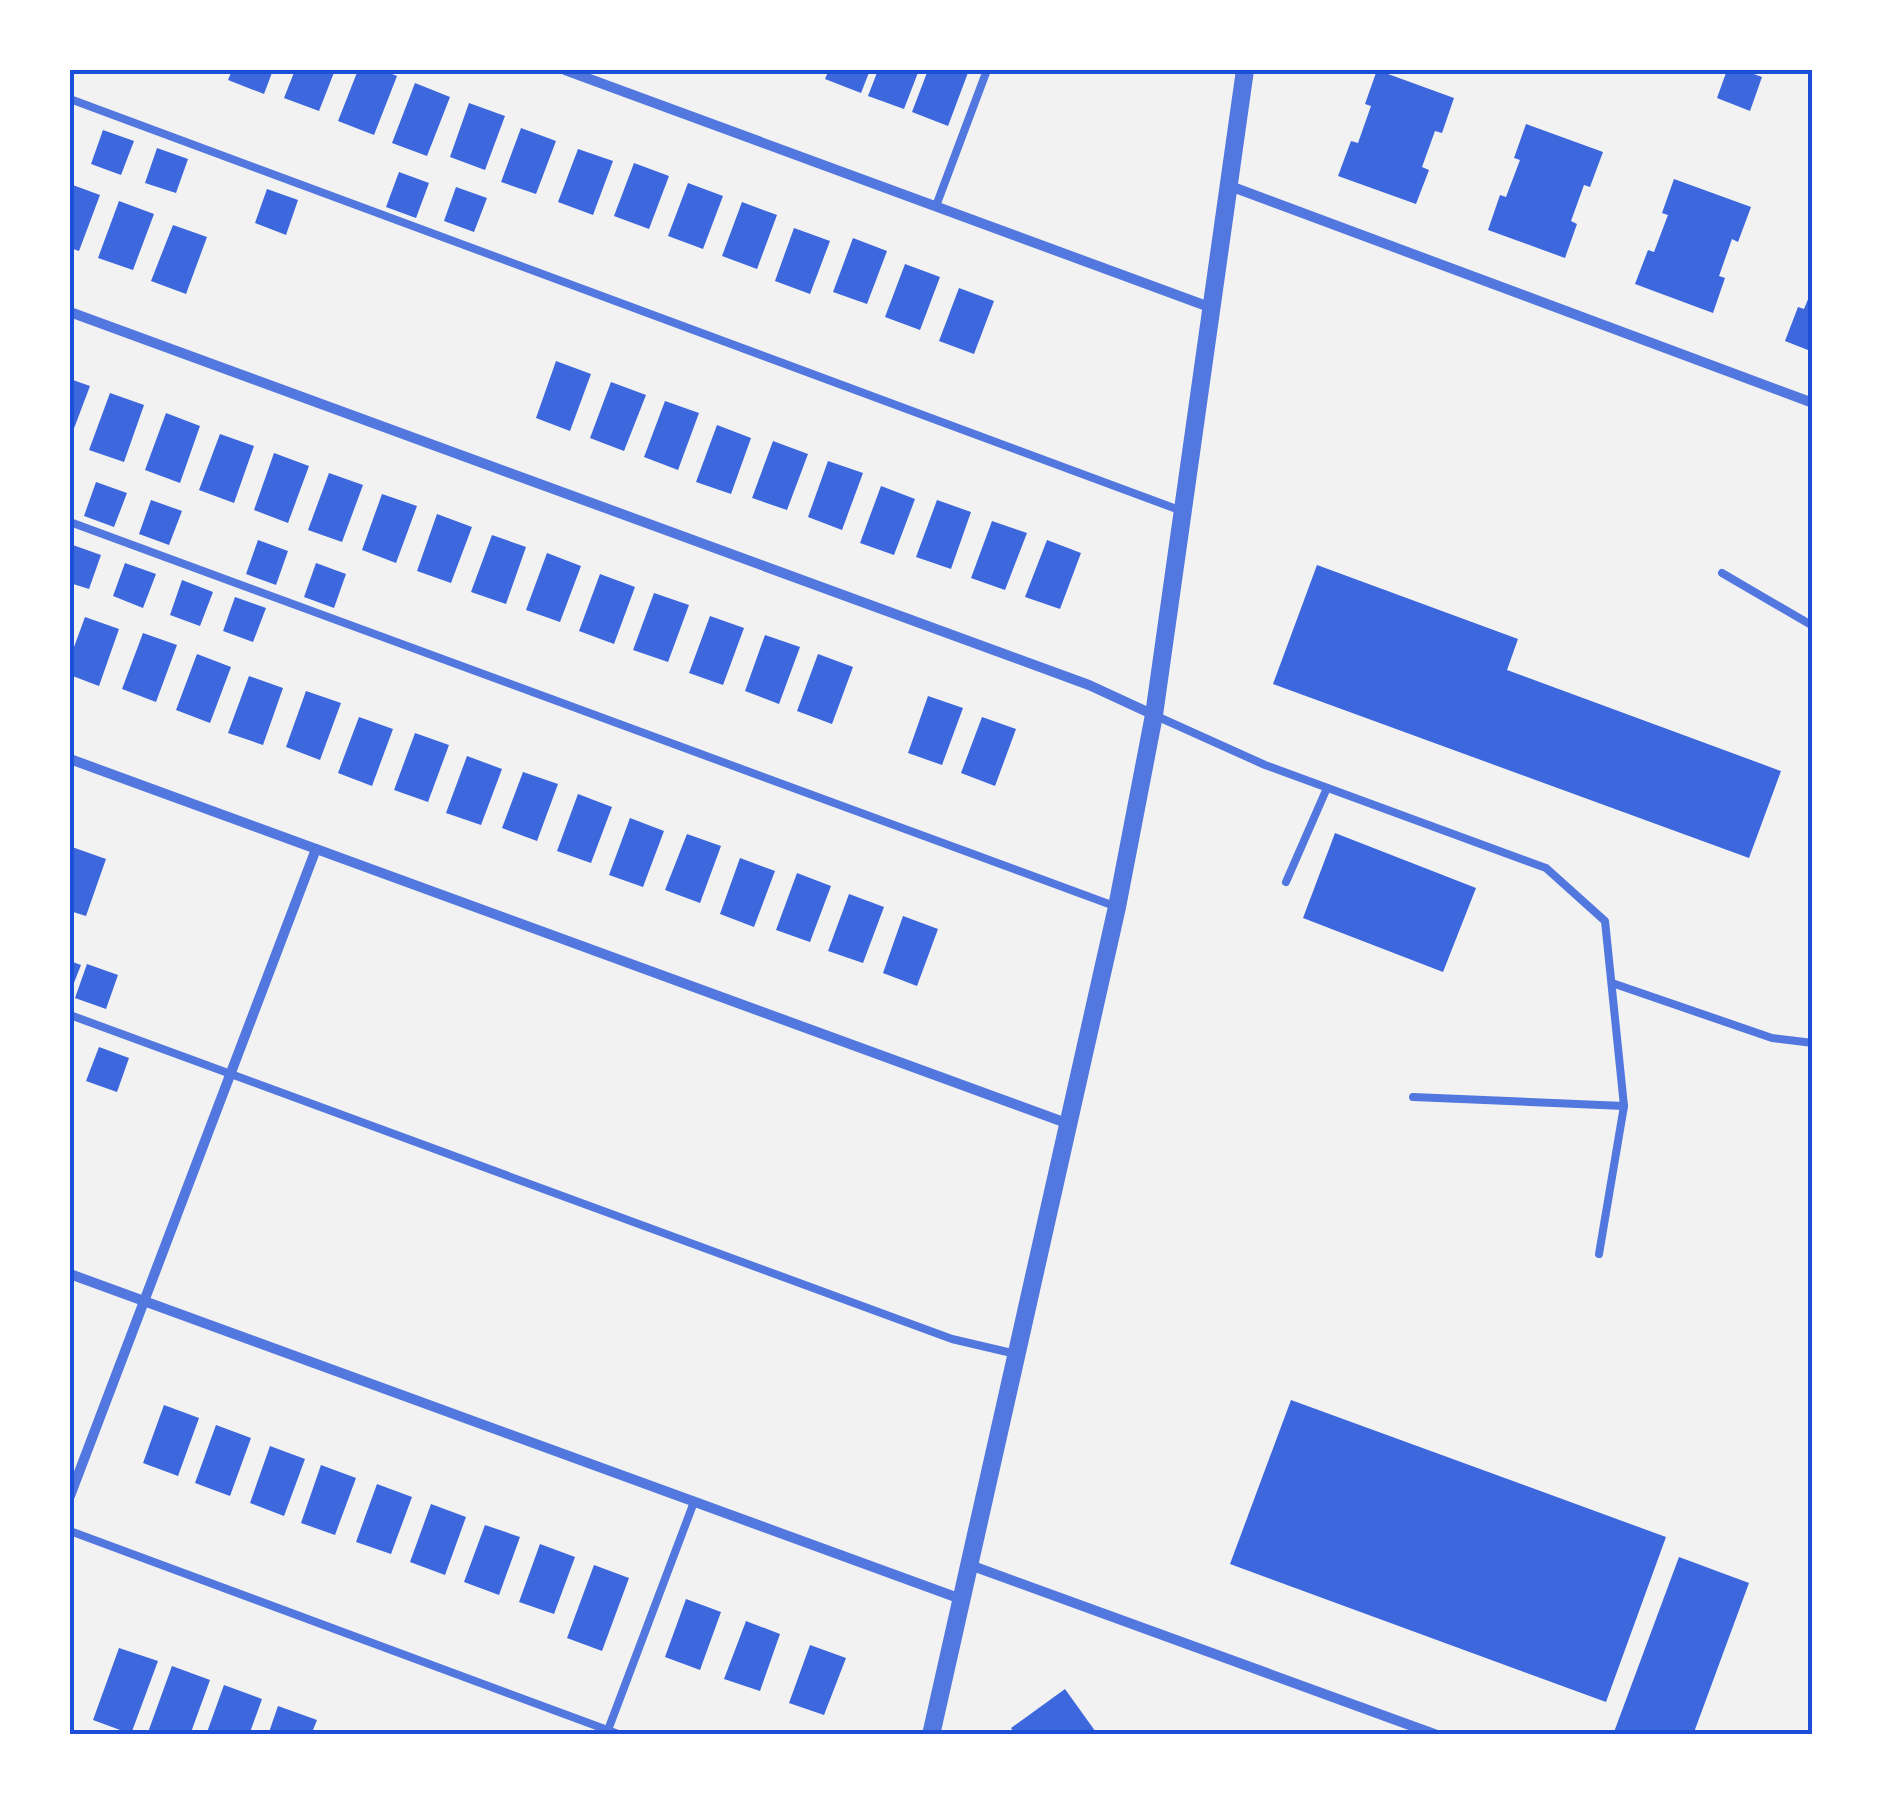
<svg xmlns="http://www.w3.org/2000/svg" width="1883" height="1805" font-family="Raleway,sans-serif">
<rect width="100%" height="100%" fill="#f2f2f2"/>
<!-- building -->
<g fill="#3d67dc">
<polygon points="232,70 273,70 264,94 228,80"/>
<polygon points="295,70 335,70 319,111 284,98"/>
<polygon points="358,70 382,70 397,76 374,135 338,121"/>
<polygon points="829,70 870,70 861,93 825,79"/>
<polygon points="878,70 919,70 904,109 868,96"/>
<polygon points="928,70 969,70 948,126 912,112"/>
<polygon points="1377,70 1454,98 1442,133 1435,131 1422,167 1429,170 1416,204 1338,176 1351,141 1358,143 1371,106 1365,104"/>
<polygon points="1727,70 1743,70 1762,77 1750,111 1717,98"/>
<polygon points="415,83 450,97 427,156 392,143"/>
<polygon points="469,103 505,116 485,170 450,157"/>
<polygon points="1526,124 1603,152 1590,187 1584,185 1571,221 1577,224 1565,258 1488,230 1500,195 1506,197 1520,160 1514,158"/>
<polygon points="521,128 556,141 536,194 501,182"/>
<polygon points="103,130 134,141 121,175 91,164"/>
<polygon points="157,148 188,159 176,193 145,183"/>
<polygon points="578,149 613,161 593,215 558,202"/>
<polygon points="634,163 669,176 649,229 614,216"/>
<polygon points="399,172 429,183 416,218 386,207"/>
<polygon points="1674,179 1751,207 1738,242 1732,239 1719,276 1725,278 1713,313 1635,284 1648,250 1654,252 1668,215 1662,213"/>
<polygon points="688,183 723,196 703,249 668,236"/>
<polygon points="70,184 100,195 79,251 70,248"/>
<polygon points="456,187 487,198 474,232 444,221"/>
<polygon points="267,189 298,200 286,235 255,223"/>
<polygon points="119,201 154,214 133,270 98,258"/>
<polygon points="742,202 777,215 757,269 722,256"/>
<polygon points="173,225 207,237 186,294 151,281"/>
<polygon points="794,228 830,241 810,294 775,281"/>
<polygon points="853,238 887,251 867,304 833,292"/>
<polygon points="905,264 940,277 920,330 885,317"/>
<polygon points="1813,287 1813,352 1785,341 1798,307 1804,309"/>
<polygon points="959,288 994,301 974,354 939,341"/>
<polygon points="556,361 591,374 570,431 536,418"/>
<polygon points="70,379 90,386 70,439"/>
<polygon points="611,382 646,395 624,451 590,438"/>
<polygon points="110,393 144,405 124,462 89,450"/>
<polygon points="665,401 699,413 678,470 644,457"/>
<polygon points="166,413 200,426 180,483 145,470"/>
<polygon points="717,425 751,438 731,494 696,482"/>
<polygon points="220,434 254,446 234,503 199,490"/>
<polygon points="773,441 808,454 787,510 752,498"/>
<polygon points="274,453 309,466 288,523 254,510"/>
<polygon points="828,461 863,473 842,530 808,517"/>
<polygon points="329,473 363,485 342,542 308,530"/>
<polygon points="96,482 127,493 114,527 84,516"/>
<polygon points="881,486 915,499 894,555 860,543"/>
<polygon points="382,494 417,506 396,563 362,550"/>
<polygon points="151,500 182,511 169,545 139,534"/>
<polygon points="937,500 971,512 951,569 916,557"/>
<polygon points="437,514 472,527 451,583 417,571"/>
<polygon points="992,521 1027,533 1005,590 971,578"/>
<polygon points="492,535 526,547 506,604 471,592"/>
<polygon points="258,540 288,551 276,585 246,574"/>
<polygon points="1047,540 1081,553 1060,609 1025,597"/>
<polygon points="70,544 101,555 89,589 70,583"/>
<polygon points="547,553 581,566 560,622 526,610"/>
<polygon points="125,563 156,574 143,608 113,596"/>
<polygon points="316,563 346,574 334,608 304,597"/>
<polygon points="1317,565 1518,639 1507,670 1781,771 1749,858 1273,684"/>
<polygon points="600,574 635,587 614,644 579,631"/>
<polygon points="182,580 213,592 200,626 170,615"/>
<polygon points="654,593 689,605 668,662 633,650"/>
<polygon points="235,597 266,608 253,642 223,631"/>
<polygon points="710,616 744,628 723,685 689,673"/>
<polygon points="85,617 119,629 99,686 70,675 70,658"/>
<polygon points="143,633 177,645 156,702 122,689"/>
<polygon points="765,635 800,647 779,704 745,691"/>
<polygon points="197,654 231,667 210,723 176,710"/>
<polygon points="818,654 853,667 832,724 797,711"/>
<polygon points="249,676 283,688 263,745 228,733"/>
<polygon points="306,691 341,703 320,760 286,747"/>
<polygon points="928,696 963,708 942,765 908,753"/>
<polygon points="359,717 393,729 372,786 338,773"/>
<polygon points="982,717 1016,729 995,786 961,773"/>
<polygon points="415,733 449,745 428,802 394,790"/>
<polygon points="467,756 502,769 481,825 446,813"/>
<polygon points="523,772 558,784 537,841 502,828"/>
<polygon points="578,794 612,807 591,863 557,851"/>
<polygon points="630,818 664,831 643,887 609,875"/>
<polygon points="1335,833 1476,888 1443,972 1303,918"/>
<polygon points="687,834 721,846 700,903 665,890"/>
<polygon points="72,847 106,859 86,916 70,911"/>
<polygon points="740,858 775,871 754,927 720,914"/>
<polygon points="797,873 831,886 810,942 776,930"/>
<polygon points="849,894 884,907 863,963 828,951"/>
<polygon points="903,916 938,929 917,986 883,973"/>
<polygon points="70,961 81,965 70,993"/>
<polygon points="87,964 118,975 106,1009 75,998"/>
<polygon points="99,1047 129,1058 117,1092 86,1081"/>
<polygon points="1291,1400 1666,1537 1606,1702 1230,1564"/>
<polygon points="164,1405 199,1418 178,1476 143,1463"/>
<polygon points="216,1425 251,1438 230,1496 195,1483"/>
<polygon points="270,1446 305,1459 284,1516 250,1503"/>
<polygon points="321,1465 356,1478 335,1535 301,1523"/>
<polygon points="377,1484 412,1497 391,1554 356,1542"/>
<polygon points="431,1504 466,1517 445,1575 410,1562"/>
<polygon points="485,1525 520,1537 499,1595 464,1582"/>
<polygon points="540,1544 575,1557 554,1614 519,1602"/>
<polygon points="1679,1557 1749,1583 1693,1735 1621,1735 1614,1732"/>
<polygon points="594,1565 629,1578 602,1651 567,1638"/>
<polygon points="686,1599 721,1612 700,1670 665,1657"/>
<polygon points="746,1621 780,1634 760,1691 724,1679"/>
<polygon points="810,1645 846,1658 824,1715 789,1703"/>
<polygon points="119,1648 158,1661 131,1734 93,1720"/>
<polygon points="172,1666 210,1680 190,1735 147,1735"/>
<polygon points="224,1685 262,1699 249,1735 206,1735"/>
<polygon points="1065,1689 1098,1735 1016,1735 1011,1728"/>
<polygon points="278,1706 317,1720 311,1735 268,1735"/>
</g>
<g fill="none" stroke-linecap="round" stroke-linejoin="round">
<!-- service -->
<g stroke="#5277de" stroke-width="8">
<polyline points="70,99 1182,511"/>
<polyline points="936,206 987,70"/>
<polyline points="70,522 1117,907"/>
<polyline points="1722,573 1813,626"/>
<polyline points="1154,715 1265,765 1546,868 1605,921 1624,1106 1599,1254"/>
<polyline points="1286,882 1327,788"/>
<polyline points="1612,983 1772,1038 1813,1043"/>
<polyline points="70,1015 952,1339 1016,1354"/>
<polyline points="1413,1097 1624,1106"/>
<polyline points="70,1531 621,1735"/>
<polyline points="608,1730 694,1502"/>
</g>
<!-- minor -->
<g stroke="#5277de" stroke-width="10">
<polyline points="565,70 1212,308"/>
<polyline points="1230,186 1813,403"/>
<polyline points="70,312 1089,685 1154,715"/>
<polyline points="70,759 1069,1124"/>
<polyline points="70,1274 961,1599"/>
<polyline points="70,1496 316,849"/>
<polyline points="970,1565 1437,1735"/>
</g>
<!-- tertiary -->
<polyline stroke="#5277de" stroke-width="18" points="931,1735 1117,907 1154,715 1245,70"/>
</g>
<!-- border -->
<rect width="1883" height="1805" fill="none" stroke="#ffffff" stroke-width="145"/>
<rect x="72" y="72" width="1738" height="1660" fill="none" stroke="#1d4ed8" stroke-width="4"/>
</svg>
